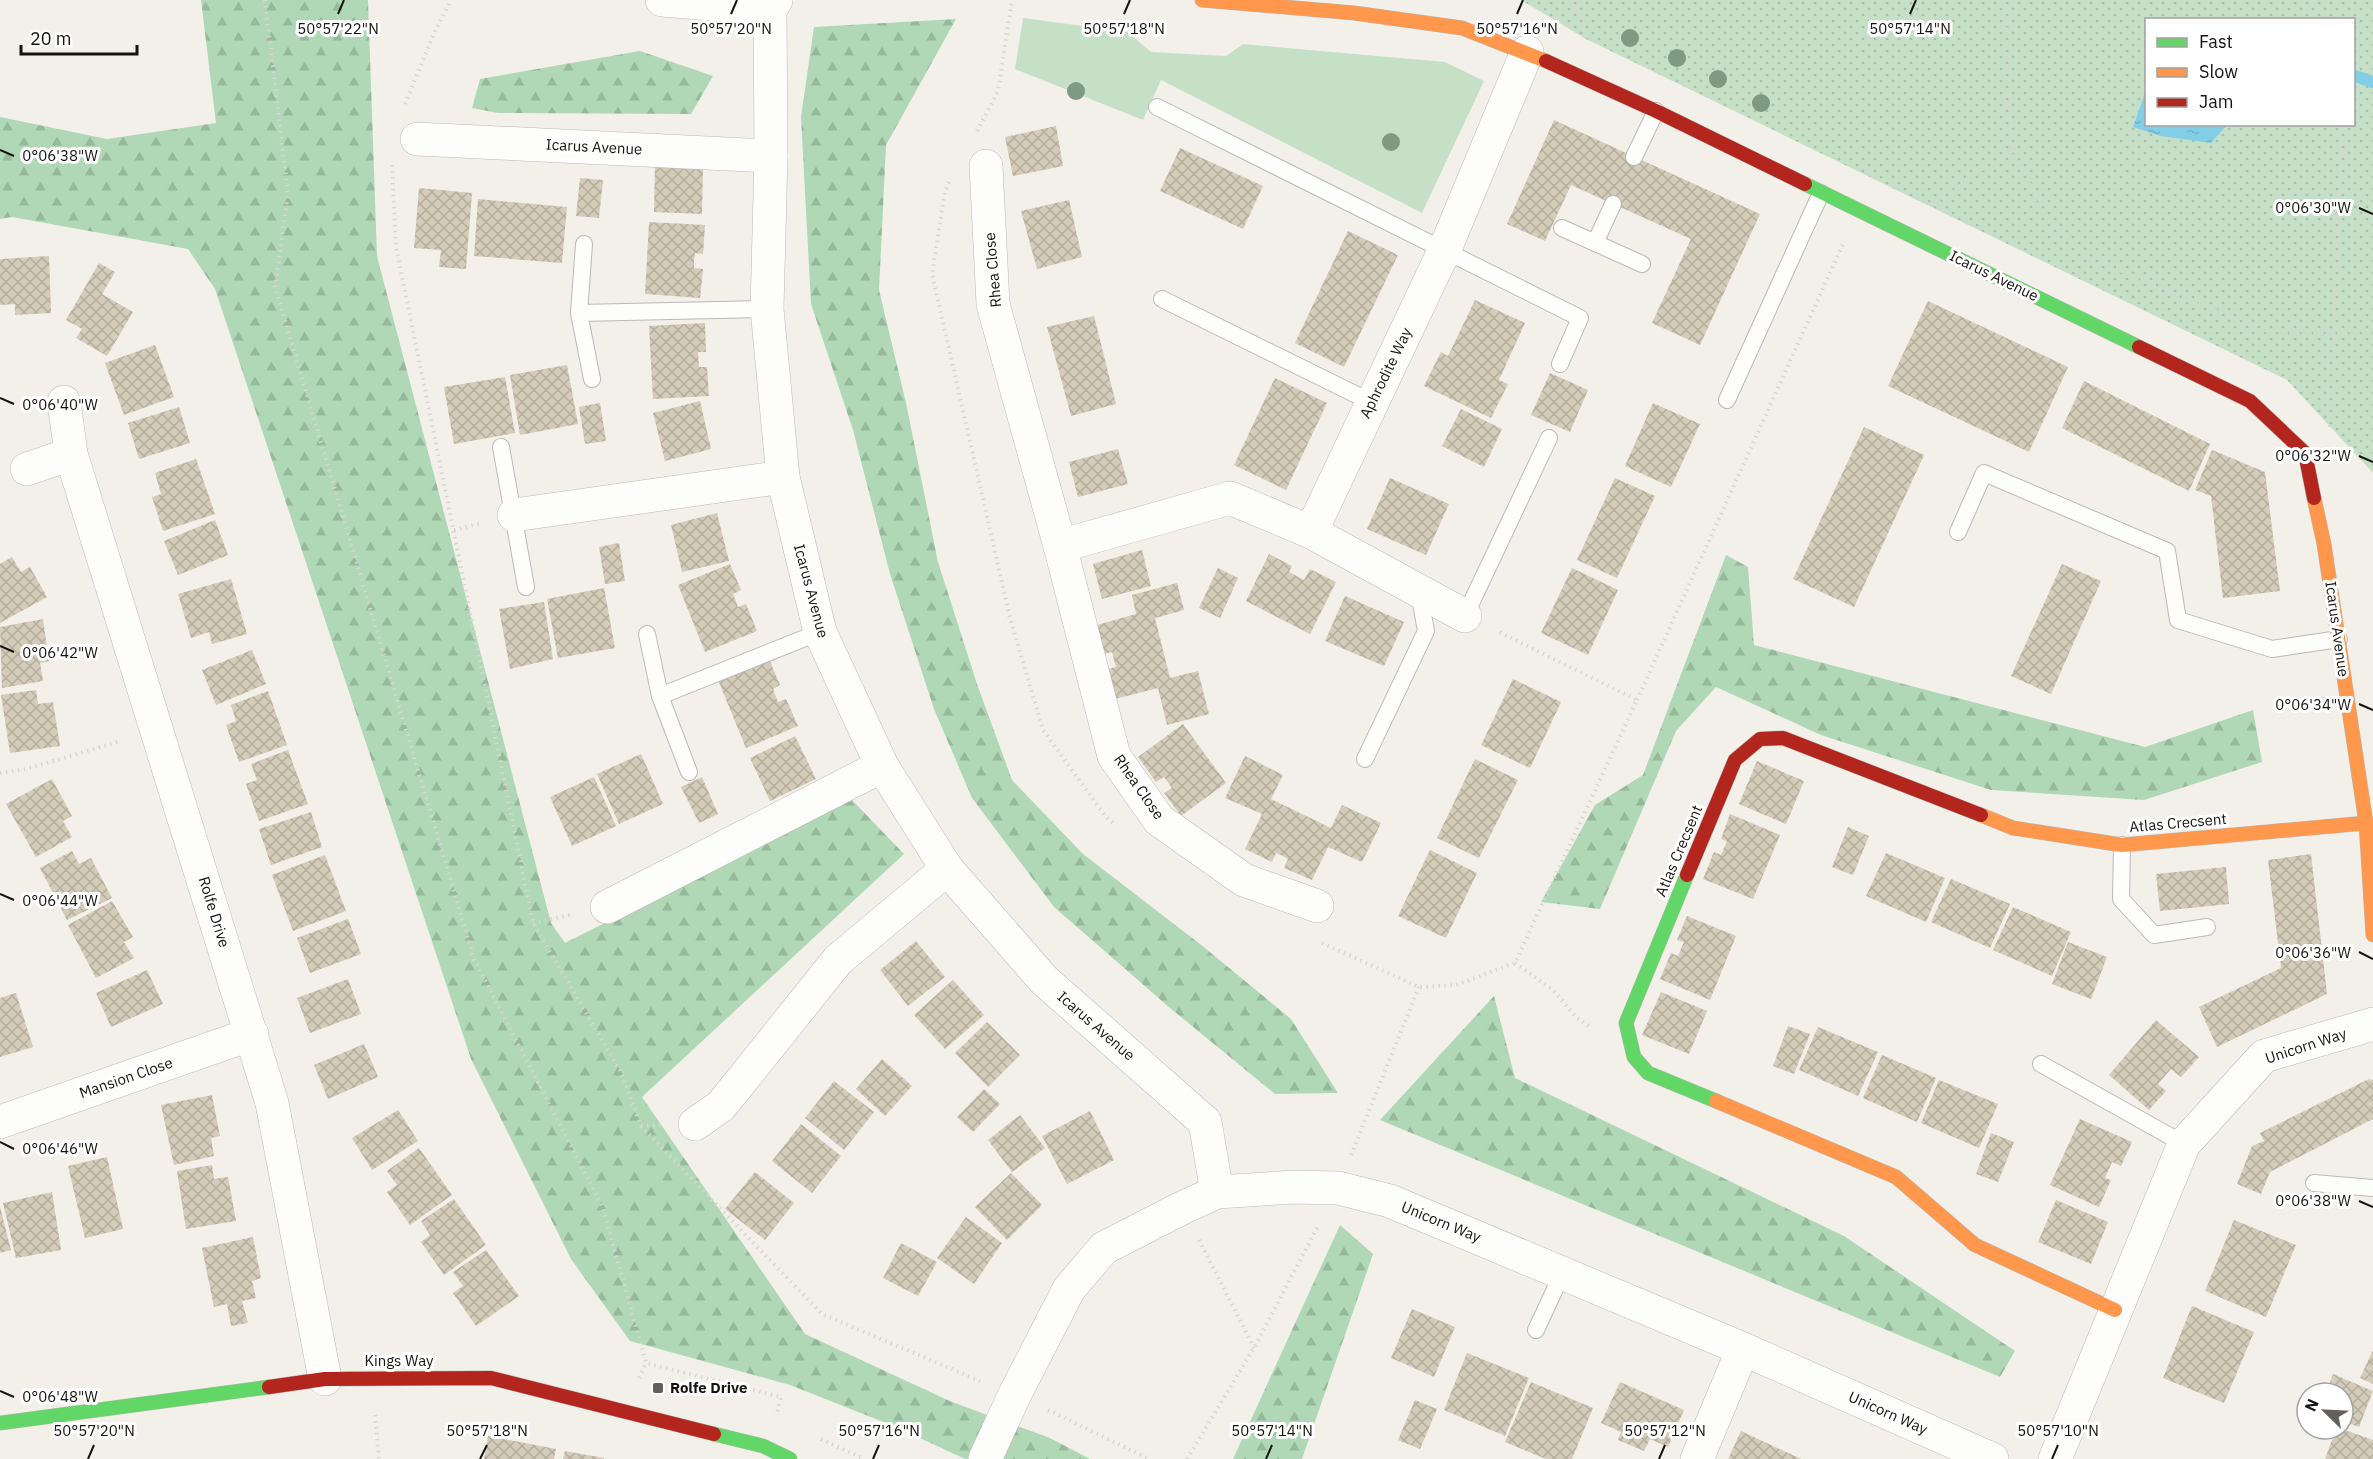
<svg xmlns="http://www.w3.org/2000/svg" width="2373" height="1459" font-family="'IBM Plex Sans',sans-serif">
<defs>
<pattern id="forest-firs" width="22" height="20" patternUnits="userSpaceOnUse" patternTransform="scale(1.5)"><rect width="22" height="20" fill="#b0d8b6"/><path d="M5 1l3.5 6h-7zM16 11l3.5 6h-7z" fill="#96b89b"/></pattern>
<pattern id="park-dots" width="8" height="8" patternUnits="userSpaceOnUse" patternTransform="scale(1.5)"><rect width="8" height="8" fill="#c6e0c7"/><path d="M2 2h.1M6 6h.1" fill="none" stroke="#a9bfaa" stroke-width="1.8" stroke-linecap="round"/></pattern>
<pattern id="water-ripples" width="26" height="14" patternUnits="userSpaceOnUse" patternTransform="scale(1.5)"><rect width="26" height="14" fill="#82cee6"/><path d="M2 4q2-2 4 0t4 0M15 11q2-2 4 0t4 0" fill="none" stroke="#6fb0c4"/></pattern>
<pattern id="building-cross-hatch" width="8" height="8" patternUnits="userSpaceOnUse" patternTransform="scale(1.5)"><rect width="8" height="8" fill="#d4cbb8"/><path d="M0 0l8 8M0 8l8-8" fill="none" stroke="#b5ad9d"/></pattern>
</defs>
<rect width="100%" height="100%" fill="#f3f0ea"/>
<!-- grass -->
<polygon fill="#c6e0c7" points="1023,18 1128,32 1151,52 1226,56 1243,44 1445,62 1484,81 1422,213 1161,80 1143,120 1015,69"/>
<!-- forest -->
<g fill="url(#forest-firs)">
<polygon points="201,0 368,0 377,256 551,923 565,943 851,799 904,854 642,1097 805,1334 952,1402 1050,1438 1090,1459 965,1459 896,1427 790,1385 630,1341 571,1259 471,1059 215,289 188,249 12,217 0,219 0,117 107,139 216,123"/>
<polygon points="956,19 886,145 879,290 906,403 938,562 977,684 1012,780 1083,854 1200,944 1291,1019 1338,1093 1275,1094 1170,1008 1054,907 972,798 934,709 890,574 853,430 811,304 801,117 814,27"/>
<polygon points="640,51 713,76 691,114 498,113 472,108 480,79"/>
<polygon points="1726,555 1748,567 1754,645 2145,747 2253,710 2262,762 2144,800 1991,790 1821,735 1716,687 1676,731 1600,909 1541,902 1595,805 1643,775"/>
<polygon points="1494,996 1515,1078 1844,1236 2015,1351 2000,1377 1380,1120"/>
<polygon points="1340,1225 1373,1254 1302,1459 1233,1459"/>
</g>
<!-- park -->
<path fill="url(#park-dots)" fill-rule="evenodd" d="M 1521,0 L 2373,0 L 2373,473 L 2287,380 L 1586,39 ZM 2146,20 L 2354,20 L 2354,124 L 2146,124 Z"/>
<!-- water -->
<polygon fill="url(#water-ripples)" points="2146,90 2146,124 2227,125 2211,143 2161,136 2133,127"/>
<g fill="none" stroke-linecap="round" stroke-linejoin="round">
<!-- stream -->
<polyline stroke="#82cee6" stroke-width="12" points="2355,76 2373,82"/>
</g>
<!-- building -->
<g fill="url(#building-cross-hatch)">
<polygon points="1554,120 1760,214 1700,345 1652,323 1691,239 1571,185 1545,241 1507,224"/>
<polygon points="1056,126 1063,166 1013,176 1005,137"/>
<polygon points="1180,148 1263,186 1243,229 1160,191"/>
<polygon points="655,164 703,166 702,214 654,212"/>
<polygon points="580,178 603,180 599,218 576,216"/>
<polygon points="419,188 472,193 466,269 439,267 441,250 414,248"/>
<polygon points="478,199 567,207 562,263 474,256"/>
<polygon points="1069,200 1082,257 1037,269 1021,211"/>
<polygon points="649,222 705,225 703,254 695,253 694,261 694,268 703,269 700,298 645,294"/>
<polygon points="1348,231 1398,255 1344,367 1295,343"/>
<polygon points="49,256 51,313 15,315 15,304 0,305 0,259"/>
<polygon points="99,263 115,272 102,294 133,312 107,356 76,338 82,329 66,320"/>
<polygon points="1475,300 1525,323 1499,380 1508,384 1491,418 1424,386 1441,352 1448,356"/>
<polygon points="1928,301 2068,367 2029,452 1888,386"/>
<polygon points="1094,316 1116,404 1071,416 1047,327"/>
<polygon points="705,323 706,352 698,352 699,367 707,367 709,396 653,399 649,326"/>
<polygon points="155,345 174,397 124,415 105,363"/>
<polygon points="567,365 578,424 520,435 510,375"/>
<polygon points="1550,373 1588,390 1570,432 1531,415"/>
<polygon points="505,377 515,433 454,444 444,387"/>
<polygon points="1275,378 1327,403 1286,490 1234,465"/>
<polygon points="2084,381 2210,444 2189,491 2062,428"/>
<polygon points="700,401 711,449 665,461 653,413"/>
<polygon points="600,403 606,441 585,444 579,407"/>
<polygon points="1653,403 1700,424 1671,487 1625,466"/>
<polygon points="179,407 190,443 139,459 128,423"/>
<polygon points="1461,409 1502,429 1484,467 1442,446"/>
<polygon points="1864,427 1924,455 1854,607 1793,579"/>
<polygon points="1118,449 1128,484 1078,497 1069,462"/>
<polygon points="2212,450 2265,472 2280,591 2223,598 2211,496 2195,490"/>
<polygon points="196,459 215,514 163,531 152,497 161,494 155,473"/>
<polygon points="1390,478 1449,504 1426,555 1367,529"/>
<polygon points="1615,478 1655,496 1617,578 1577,560"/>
<polygon points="717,513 729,561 682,572 671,525"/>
<polygon points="215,520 228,555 178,575 164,541"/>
<polygon points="619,543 625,581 605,584 599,547"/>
<polygon points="1142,550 1151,586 1102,599 1093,564"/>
<polygon points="1269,554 1292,566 1289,572 1304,580 1310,569 1336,582 1310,634 1246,601"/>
<polygon points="12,557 21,572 30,567 47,597 0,623 0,564"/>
<polygon points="730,564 741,590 733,594 738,607 746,604 757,631 705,652 678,585"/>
<polygon points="2062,564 2101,581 2051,694 2011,676"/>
<polygon points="1218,568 1238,578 1220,618 1199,608"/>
<polygon points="1572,568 1618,590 1588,655 1541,633"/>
<polygon points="231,579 247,634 212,644 209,632 191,638 178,594"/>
<polygon points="1177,583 1184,610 1155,618 1170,678 1198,671 1209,714 1167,725 1158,688 1115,699 1108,669 1116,667 1112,652 1104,654 1097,625 1136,614 1132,595"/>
<polygon points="604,588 615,648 558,658 547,599"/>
<polygon points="1345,596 1404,622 1384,666 1325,641"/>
<polygon points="544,602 553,659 510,669 499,609"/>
<polygon points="43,619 49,661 40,663 43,681 2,688 0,627"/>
<polygon points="252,650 266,684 216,705 202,670"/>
<polygon points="769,659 780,685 773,689 778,702 786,699 798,726 746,748 718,680"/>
<polygon points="1513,679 1561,702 1530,768 1481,745"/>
<polygon points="36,690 38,704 53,702 60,746 10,753 1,695"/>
<polygon points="268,691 287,745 239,762 226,725 236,721 231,705"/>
<polygon points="1183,724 1226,783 1181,816 1164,793 1172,788 1164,777 1156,782 1138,757"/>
<polygon points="795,736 816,779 770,801 750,758"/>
<polygon points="288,750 308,804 259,821 246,784 257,780 251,764"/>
<polygon points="641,754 663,804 619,824 597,774"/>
<polygon points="1245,756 1283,775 1271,799 1331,828 1342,805 1381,823 1362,862 1328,847 1312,880 1284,868 1288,859 1283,856 1276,853 1272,862 1245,849 1262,814 1225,798"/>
<polygon points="1475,759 1518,780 1479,858 1437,838"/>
<polygon points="1757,761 1804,781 1786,824 1739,804"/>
<polygon points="594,777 616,826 572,846 550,797"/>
<polygon points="702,777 718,814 699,823 681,787"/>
<polygon points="52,779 72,816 63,821 72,837 36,857 6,804"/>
<polygon points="311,812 322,847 271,865 259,829"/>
<polygon points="1730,814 1780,835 1753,899 1703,879 1714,852 1721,855 1727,841 1721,839"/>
<polygon points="1848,827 1869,836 1853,875 1832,867"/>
<polygon points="1430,850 1477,873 1446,938 1398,916"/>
<polygon points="72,851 79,864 91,858 112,898 67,920 40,868"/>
<polygon points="1886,853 1945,878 1926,922 1866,896"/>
<polygon points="2311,854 2327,994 2217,1047 2199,1007 2281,968 2268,860"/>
<polygon points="325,855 346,911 293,931 272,875"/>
<polygon points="2226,867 2229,904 2160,911 2156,874"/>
<polygon points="1951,879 2010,904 1990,948 1931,922"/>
<polygon points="112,901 133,937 124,942 134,958 96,978 68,925"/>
<polygon points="2013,907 2071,932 2052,976 1993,950"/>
<polygon points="1687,916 1736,936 1710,1000 1660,979 1671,953 1678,956 1684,942 1677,940"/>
<polygon points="348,919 361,954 310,973 297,938"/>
<polygon points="916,941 945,977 908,1006 880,970"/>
<polygon points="2068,942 2107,957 2091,999 2052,984"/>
<polygon points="147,970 163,1004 111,1027 96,993"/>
<polygon points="348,979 361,1014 310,1033 297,998"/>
<polygon points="953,980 984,1015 945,1049 914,1015"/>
<polygon points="1661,992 1707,1011 1689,1054 1642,1035"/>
<polygon points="16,993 33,1047 0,1057 0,998"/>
<polygon points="2156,1020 2199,1057 2181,1077 2171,1069 2158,1084 2166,1091 2149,1110 2109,1075"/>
<polygon points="987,1022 1020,1055 988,1087 955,1053"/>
<polygon points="1788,1026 1810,1034 1794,1074 1773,1066"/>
<polygon points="1818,1027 1878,1052 1858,1096 1799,1070"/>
<polygon points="364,1044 378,1077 328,1099 314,1065"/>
<polygon points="1882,1055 1936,1078 1917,1122 1863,1098"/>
<polygon points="882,1059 912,1086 885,1116 856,1089"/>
<polygon points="2369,1079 2373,1080 2373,1119 2270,1172 2261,1194 2237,1184 2252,1146 2264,1141 2260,1133"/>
<polygon points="1939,1080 1998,1104 1979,1148 1921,1123"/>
<polygon points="834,1081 874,1112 844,1150 805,1118"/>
<polygon points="984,1089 1000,1104 973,1132 957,1117"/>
<polygon points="212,1095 220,1136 211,1138 214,1156 174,1165 161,1105"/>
<polygon points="398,1110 418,1141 372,1170 352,1138"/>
<polygon points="1090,1111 1114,1160 1067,1184 1042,1136"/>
<polygon points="1020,1115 1045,1148 1012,1172 988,1140"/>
<polygon points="2080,1119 2132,1142 2121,1166 2112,1162 2105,1178 2111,1180 2099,1207 2050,1185"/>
<polygon points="801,1124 841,1156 812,1193 772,1161"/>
<polygon points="1991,1133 2014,1142 1998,1182 1976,1174"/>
<polygon points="419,1148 452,1195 410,1225 387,1192 397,1185 387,1171"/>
<polygon points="107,1157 123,1229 85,1238 68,1166"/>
<polygon points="212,1165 214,1179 228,1177 236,1221 186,1229 177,1171"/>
<polygon points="755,1172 794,1203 765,1240 725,1209"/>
<polygon points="1011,1173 1042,1205 1007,1240 975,1207"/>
<polygon points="52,1192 61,1250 16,1258 3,1203"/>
<polygon points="454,1199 486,1245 444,1275 421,1242 430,1235 421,1221"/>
<polygon points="2056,1200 2108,1222 2091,1264 2038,1242"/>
<polygon points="0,1207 11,1250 0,1253"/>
<polygon points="966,1217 1002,1243 974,1284 937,1258"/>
<polygon points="2234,1220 2296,1245 2266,1317 2205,1291"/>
<polygon points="253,1237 261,1278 252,1281 256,1298 242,1301 248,1323 231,1326 227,1304 214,1307 202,1248"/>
<polygon points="901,1243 937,1262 918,1296 883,1278"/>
<polygon points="486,1250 519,1296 476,1326 453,1293 463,1286 453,1272"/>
<polygon points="2192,1306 2254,1332 2224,1403 2163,1378"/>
<polygon points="1412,1309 1455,1327 1434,1377 1391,1358"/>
<polygon points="2373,1350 2373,1384 2360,1378"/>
<polygon points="1467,1353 1529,1378 1505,1436 1444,1410"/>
<polygon points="2333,1374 2373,1391 2359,1427 2343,1421 2343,1393 2326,1393"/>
<polygon points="1531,1382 1593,1408 1572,1459 1546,1459 1505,1442"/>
<polygon points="1620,1382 1684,1410 1668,1447 1650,1439 1644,1451 1618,1440 1621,1432 1601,1423"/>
<polygon points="1415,1400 1437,1409 1420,1449 1398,1440"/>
<polygon points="2336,1429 2342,1429 2373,1440 2373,1459 2325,1459"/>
<polygon points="1741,1431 1801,1459 1728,1459"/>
<polygon points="488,1436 556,1449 554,1459 484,1459"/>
<polygon points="565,1451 604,1458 604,1459 563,1459"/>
</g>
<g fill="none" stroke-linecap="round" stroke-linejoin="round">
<defs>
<g id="lane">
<polyline points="1157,107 1580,318 1560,364"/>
<polyline points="1634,157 1656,111"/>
<polyline points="1562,228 1642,264"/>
<polyline points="1595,243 1613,204"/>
<polyline points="1162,299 1371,402"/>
<polyline points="579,313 584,244"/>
<polyline points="592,379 579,313 767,309"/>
<polyline points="1727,400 1821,193"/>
<polyline points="501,447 526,587"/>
<polyline points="1958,532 1984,473 2167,551 2178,620 2272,649 2339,639"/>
<polyline points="1465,616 1549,438"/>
<polyline points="647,634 660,696"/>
<polyline points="1365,759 1426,631 1419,592"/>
<polyline points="689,772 660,696 820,632"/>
<polyline points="2122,845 2121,899 2154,935 2207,927"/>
<polyline points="2041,1064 2184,1144"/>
<polyline points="2314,1183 2373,1188"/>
<polyline points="1536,1330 1562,1274"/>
</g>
<g id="street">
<polyline points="662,0 770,9"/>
<polyline points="776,0 770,9 771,156 767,309 783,477 820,632 882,766 947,869 1044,980 1205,1122 1217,1192"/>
<polyline points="417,139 771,156"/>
<polyline points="986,166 993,304 1060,546 1114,756 1159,820 1244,880 1317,906"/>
<polyline points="64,402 71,454 272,1103 325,1379"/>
<polyline points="27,469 71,454"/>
<polyline points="514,515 783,477"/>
<polyline points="1060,546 1230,498 1311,532"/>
<polyline points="1465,616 1311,532 1445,249 1527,52"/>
<polyline points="607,907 882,766"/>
<polyline points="0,1122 252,1034"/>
<polyline points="695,1124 721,1106 838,960 947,869"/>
<polyline points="985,1459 1015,1394 1069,1289 1104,1248 1182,1208 1217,1192 1294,1187 1338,1188 1390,1201 1743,1349 1992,1459"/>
<polyline points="1697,1459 1743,1349"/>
<polyline points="2055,1459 2184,1144 2264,1056 2373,1024"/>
</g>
<g id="fast">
<polyline points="1805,184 2139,347"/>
<polyline points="1687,875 1626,1023 1634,1057 1648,1073 1716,1101"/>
<polyline points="0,1423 269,1387"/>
<polyline points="714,1434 763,1446 790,1459"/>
</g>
<g id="slow">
<polyline points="1202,0 1354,13 1462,28 1546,61"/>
<polyline points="2314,498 2324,544 2366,823 2373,935"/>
<polyline points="1981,815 2013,828 2122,845 2366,823"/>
<polyline points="1716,1101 1896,1177 1975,1245 2115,1310"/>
</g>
<g id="jam">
<polyline points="1546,61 1656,111 1805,184"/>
<polyline points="2139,347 2250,401 2305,453 2314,498"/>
<polyline points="1687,875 1735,760 1760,739 1783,738 1981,815"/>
<polyline points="269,1387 325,1379 491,1378 714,1434"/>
</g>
</defs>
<!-- lane casing -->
<use href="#lane" stroke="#bbb9b4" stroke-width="18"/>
<!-- street casing -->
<use href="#street" stroke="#bbb9b4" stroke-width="34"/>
<!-- fast casing -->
<use href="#fast" stroke="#bbb9b4" stroke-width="15"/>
<!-- slow casing -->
<use href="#slow" stroke="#bbb9b4" stroke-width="15"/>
<!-- jam casing -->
<use href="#jam" stroke="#bbb9b4" stroke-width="15"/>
<!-- path -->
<g stroke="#d7d6d5" stroke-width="4" stroke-dasharray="1.5 4.5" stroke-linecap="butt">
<polyline points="265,0 288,194 275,287 474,959 603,1208 646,1363 781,1397 777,1413"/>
<polyline points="1576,0 1586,37"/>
<polyline points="2313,0 2322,20"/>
<polyline points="2007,29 2019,0"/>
<polyline points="405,104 435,31 451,0"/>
<polyline points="977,131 998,91 1012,0"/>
<polyline points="2013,151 2048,220 2085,256 2267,331 2335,333 2373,330"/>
<polyline points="392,165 396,247 533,923 621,1072 641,1126 822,1314 980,1381"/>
<polyline points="949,182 945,191 932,274 1010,618 1043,730 1106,817 1115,825"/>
<polyline points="1935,206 1949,189 2013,151 2005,35 2008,0"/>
<polyline points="2330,427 2342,124"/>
<polyline points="454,530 481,523"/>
<polyline points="1637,700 1843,244"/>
<polyline points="0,773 26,769 121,741"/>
<polyline points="533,923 571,915"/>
<polyline points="1322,943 1419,987 1456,985 1515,963 1637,700 1497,631"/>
<polyline points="1515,963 1553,990 1577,1018 1589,1026"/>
<polyline points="641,1126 661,1125"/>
<polyline points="1351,1155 1419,987"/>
<polyline points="1199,1240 1254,1348"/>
<polyline points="639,1378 646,1363"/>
<polyline points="1048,1410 1149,1459"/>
<polyline points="375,1415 379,1459"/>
<polyline points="821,1439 864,1459"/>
<polyline points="1187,1459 1254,1348 1319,1224"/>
</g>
<!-- lane -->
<use href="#lane" stroke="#fdfdfc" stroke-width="16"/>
<!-- street -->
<use href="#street" stroke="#fdfdfc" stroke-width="33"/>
<!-- fast -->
<use href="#fast" stroke="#63d668" stroke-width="14"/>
<!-- slow -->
<use href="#slow" stroke="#ff974d" stroke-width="14"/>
<!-- jam -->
<use href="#jam" stroke="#b3261e" stroke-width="14"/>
</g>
<!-- trees -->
<g fill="#7e9a83">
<circle cx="1630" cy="38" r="9"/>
<circle cx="1677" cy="58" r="9"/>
<circle cx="1718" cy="79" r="9"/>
<circle cx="1076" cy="91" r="9"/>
<circle cx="1761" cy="103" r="9"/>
<circle cx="1391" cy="142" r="9"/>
</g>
<!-- ticks -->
<path fill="none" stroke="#151310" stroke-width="2" d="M 338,14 L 344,0M 731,14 L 737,0M 1124,14 L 1130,0M 1517,14 L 1523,0M 1910,14 L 1916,0M 0,150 L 14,156M 2359,208 L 2373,214M 0,398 L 14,404M 2359,456 L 2373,462M 0,646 L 14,652M 2359,704 L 2373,710M 0,894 L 14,900M 2359,952 L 2373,959M 0,1142 L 14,1149M 2359,1201 L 2373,1207M 0,1391 L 14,1397M 88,1459 L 94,1445M 480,1459 L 487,1445M 873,1459 L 879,1445M 1266,1459 L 1272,1445M 1659,1459 L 1665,1445M 2052,1459 L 2058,1445"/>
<!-- markers -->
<rect fill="#63605c" stroke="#fff" stroke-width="2" x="652" y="1382" width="12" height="12" rx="3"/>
<g text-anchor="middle" stroke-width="6" stroke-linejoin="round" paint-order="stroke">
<!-- street labels -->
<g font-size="15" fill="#151310" stroke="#fff">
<text transform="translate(594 147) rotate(3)" y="5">Icarus Avenue</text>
<text transform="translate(993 270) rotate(-95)" y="5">Rhea Close</text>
<text transform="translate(1994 276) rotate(26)" y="5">Icarus Avenue</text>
<text transform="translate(1386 373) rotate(-64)" y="5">Aphrodite Way</text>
<text transform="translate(811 591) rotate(75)" y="5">Icarus Avenue</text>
<text transform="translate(2337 629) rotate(82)" y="5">Icarus Avenue</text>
<text transform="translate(1139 787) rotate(55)" y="5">Rhea Close</text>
<text transform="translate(2178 823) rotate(-5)" y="5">Atlas Crecsent</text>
<text transform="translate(1679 851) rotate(-67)" y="5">Atlas Crecsent</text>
<text transform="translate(214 912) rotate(73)" y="5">Rolfe Drive</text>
<text transform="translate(1096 1026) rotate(41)" y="5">Icarus Avenue</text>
<text transform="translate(2306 1046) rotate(-18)" y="5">Unicorn Way</text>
<text transform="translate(126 1078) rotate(-19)" y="5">Mansion Close</text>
<text transform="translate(1441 1222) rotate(22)" y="5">Unicorn Way</text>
<text x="399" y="1366">Kings Way</text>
<text transform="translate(1888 1413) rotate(24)" y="5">Unicorn Way</text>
</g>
<!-- poi labels -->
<g font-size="15" font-weight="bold" fill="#151310" stroke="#fff" text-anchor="start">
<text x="670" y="1393">Rolfe Drive</text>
</g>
</g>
<g font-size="15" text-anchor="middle" fill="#151310" stroke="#fff" stroke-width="6" stroke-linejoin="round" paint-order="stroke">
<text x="338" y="34">50°57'22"N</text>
<text x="731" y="34">50°57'20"N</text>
<text x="1124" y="34">50°57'18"N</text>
<text x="1517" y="34">50°57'16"N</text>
<text x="1910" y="34">50°57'14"N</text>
<text x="60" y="161">0°06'38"W</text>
<text x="2313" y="213">0°06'30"W</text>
<text x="60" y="410">0°06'40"W</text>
<text x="2313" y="461">0°06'32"W</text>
<text x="60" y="658">0°06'42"W</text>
<text x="2313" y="710">0°06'34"W</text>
<text x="60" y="906">0°06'44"W</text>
<text x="2313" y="958">0°06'36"W</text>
<text x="60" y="1154">0°06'46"W</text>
<text x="2313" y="1206">0°06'38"W</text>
<text x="60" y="1402">0°06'48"W</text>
<text x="94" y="1436">50°57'20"N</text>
<text x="487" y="1436">50°57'18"N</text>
<text x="879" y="1436">50°57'16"N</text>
<text x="1272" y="1436">50°57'14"N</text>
<text x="1665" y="1436">50°57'12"N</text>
<text x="2058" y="1436">50°57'10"N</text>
</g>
<!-- legend -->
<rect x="2145" y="18" width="210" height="108" fill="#ffffff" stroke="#a1a19f" stroke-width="1.5"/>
<rect x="2157" y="38" width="30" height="9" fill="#63d668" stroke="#a1a19f" stroke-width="1.5"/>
<text x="2199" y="48" font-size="18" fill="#151310">Fast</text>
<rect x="2157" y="68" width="30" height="9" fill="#ff974d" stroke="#a1a19f" stroke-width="1.5"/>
<text x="2199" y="78" font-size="18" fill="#151310">Slow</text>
<rect x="2157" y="98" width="30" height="9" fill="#b3261e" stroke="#a1a19f" stroke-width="1.5"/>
<text x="2199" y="108" font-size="18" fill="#151310">Jam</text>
<!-- north arrow -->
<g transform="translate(2325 1411) rotate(294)"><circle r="28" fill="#ffffff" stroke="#a1a19f" stroke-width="1.5"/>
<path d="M0-4.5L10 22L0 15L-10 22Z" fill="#63605c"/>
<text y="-9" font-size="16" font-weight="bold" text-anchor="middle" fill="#151310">N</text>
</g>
<!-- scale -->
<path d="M21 45v9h116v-9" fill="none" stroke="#151310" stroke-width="3"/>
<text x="30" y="45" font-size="18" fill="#151310" stroke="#ffffff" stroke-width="4.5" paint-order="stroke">20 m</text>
</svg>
